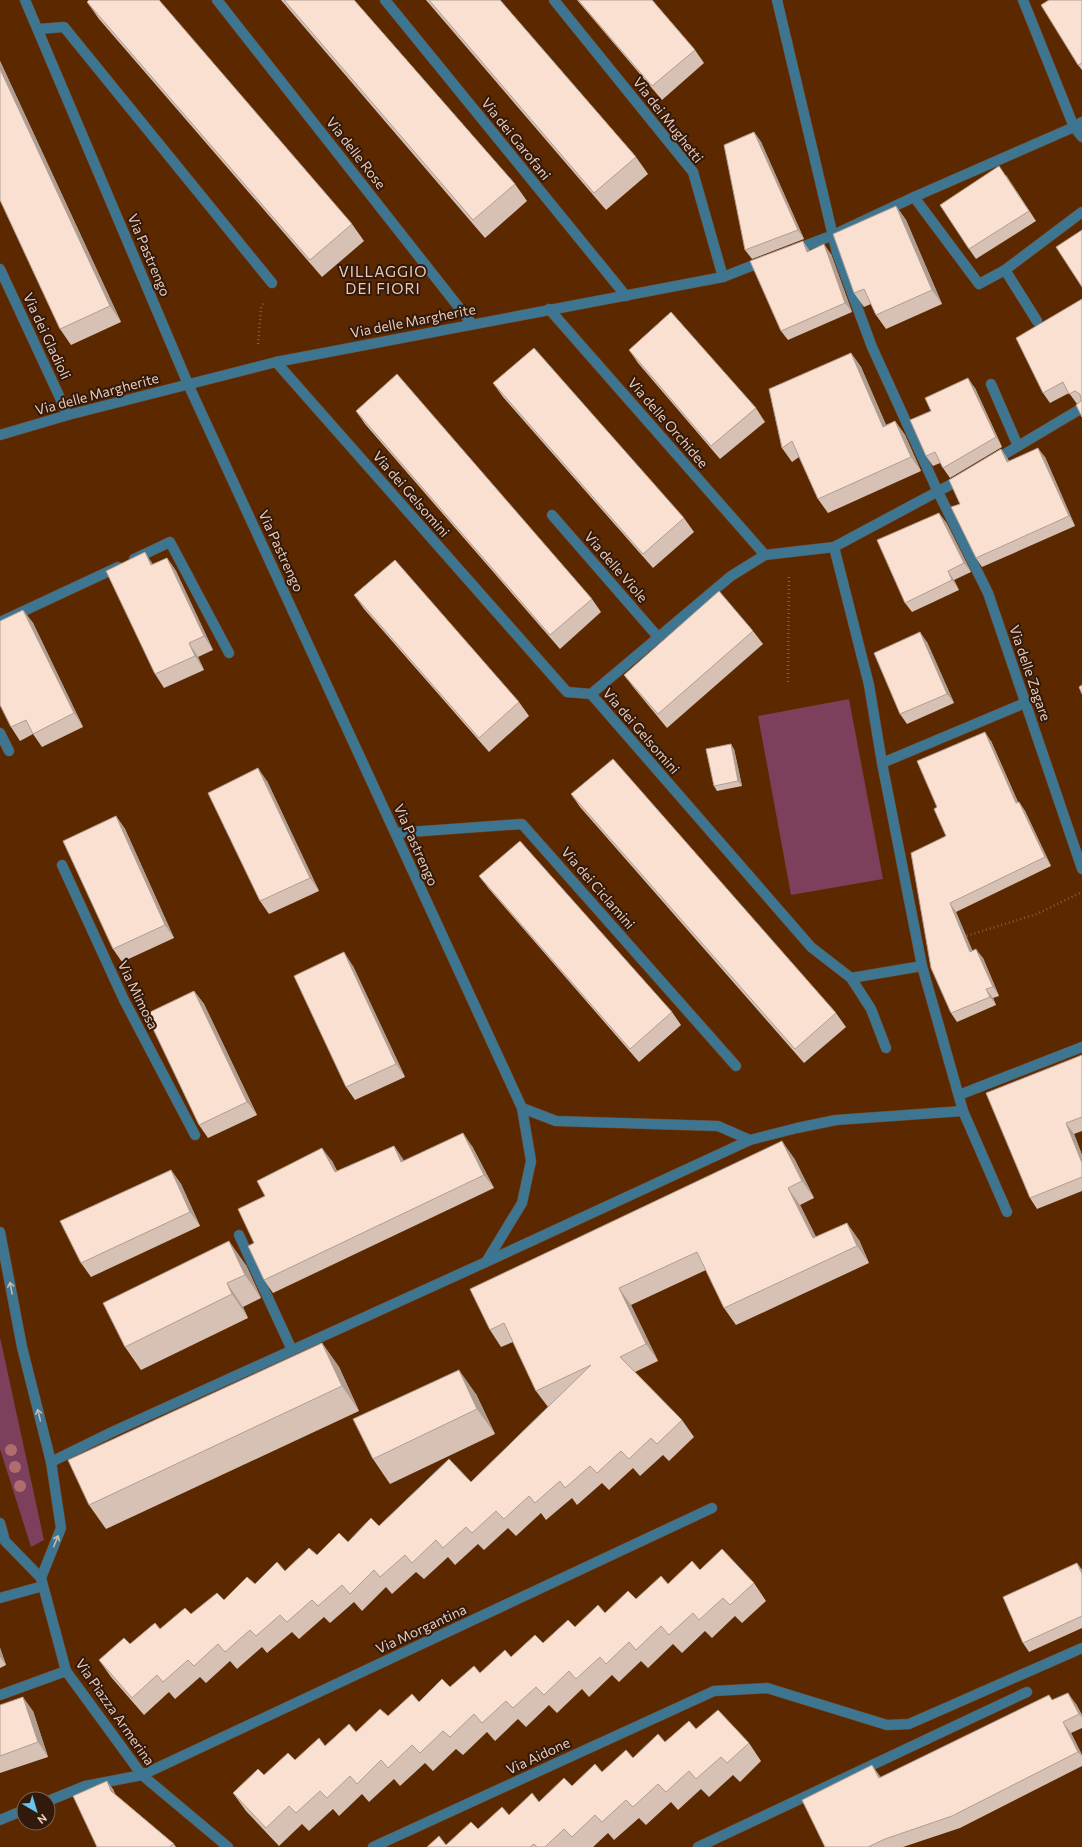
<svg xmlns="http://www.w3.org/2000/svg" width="1082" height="1847" font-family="Commissioner,sans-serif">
<rect width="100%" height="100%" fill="#5b2800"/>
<!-- green -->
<g fill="#7c3f5c">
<polygon points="849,699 883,879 791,895 758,716"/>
<polygon points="0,1337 44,1540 31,1547 0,1449"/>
</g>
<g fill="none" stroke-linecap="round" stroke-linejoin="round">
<defs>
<g id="minor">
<polyline points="25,0 188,384 522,1108 531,1161 522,1203 486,1262 112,1432 51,1462"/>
<polyline points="217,0 472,324"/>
<polyline points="385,0 626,296"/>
<polyline points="554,0 693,172 723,277"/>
<polyline points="777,0 837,253 872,347 938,492 988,593 1082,869"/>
<polyline points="1023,0 1074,127 1082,137"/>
<polyline points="39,29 64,27 272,283"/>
<polyline points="914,197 979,284 1005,270"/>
<polyline points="794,250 831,236 914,197 1074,127 1082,122"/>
<polyline points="0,269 68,415"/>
<polyline points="549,309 765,555"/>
<polyline points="1037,321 1005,270 1082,212"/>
<polyline points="276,362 567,692 591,694 811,947 851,978 871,1009 886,1048"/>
<polyline points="991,384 1018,446"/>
<polyline points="0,435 68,415 276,362 723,277 764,261"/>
<polyline points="993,461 1082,408"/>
<polyline points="552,515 658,637"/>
<polyline points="834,547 869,685 882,763 922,966 963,1111 1007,1212"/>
<polyline points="134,559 170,542 229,653"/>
<polyline points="0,622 118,567"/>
<polyline points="591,694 731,576 765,555 834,547 961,479"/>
<polyline points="0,733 9,751"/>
<polyline points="882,763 1025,703"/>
<polyline points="396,833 522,824 736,1066"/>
<polyline points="62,865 124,1000 195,1135"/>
<polyline points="851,978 922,966"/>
<polyline points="959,1095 1082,1047"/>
<polyline points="522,1108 556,1121 718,1126 750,1140"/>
<polyline points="0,1232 22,1347 51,1462 61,1528 41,1578"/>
<polyline points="239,1235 292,1350"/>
<polyline points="486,1262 750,1140 797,1128 836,1120 963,1111"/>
<polyline points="0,1523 5,1541 41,1578 66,1671 142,1775 228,1847"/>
<polyline points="0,1598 43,1586"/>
<polyline points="0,1695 66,1671"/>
<polyline points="48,1801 85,1786 142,1775 712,1508"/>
<polyline points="0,1820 24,1810"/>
<polyline points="373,1847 714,1691 767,1688 887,1725 909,1724 1082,1648"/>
<polyline points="698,1847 1027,1692"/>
</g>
</defs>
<!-- minor casing -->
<use href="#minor" stroke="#754521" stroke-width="11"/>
<!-- path -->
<g stroke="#895c3b" stroke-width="2.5" stroke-dasharray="1 3" stroke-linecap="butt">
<polyline points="258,344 261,308 264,302"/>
<polyline points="788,682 789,574"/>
<polyline points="963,937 1037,914 1082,892"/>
</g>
<!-- minor -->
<use href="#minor" stroke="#3e7591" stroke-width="10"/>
</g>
<!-- trees -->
<g fill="#b06d6e">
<circle cx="11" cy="1450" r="6"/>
<circle cx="15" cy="1467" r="6"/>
<circle cx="20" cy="1486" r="6"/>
</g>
<!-- wall -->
<g fill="#d7c1b4">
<polygon points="281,0 354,0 515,184 527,201 485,238"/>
<polygon points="426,0 500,0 636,157 648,174 606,210"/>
<polygon points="577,0 652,0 695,50 704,63 662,100"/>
<polygon points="1082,0 1082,70 1078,65"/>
<polygon points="87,2 352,224 364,241 322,277 99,19"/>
<polygon points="0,61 121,322 71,345 60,329 0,200"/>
<polygon points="754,132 761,142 804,239 752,259 745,250"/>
<polygon points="1006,175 1036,221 976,259 969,249"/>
<polygon points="896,206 906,220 942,304 886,329 876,315 871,304 864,307 854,293"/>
<polygon points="803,241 809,251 831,254 852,312 788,340 781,331"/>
<polygon points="1082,299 1082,417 1078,403 1077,404 1069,393 1050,403 1043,393"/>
<polygon points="629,350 756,408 765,422 720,459 638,363"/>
<polygon points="851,353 861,367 886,425 895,421 905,435 921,471 828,513 818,499 799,457 792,462 782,448"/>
<polygon points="493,383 684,518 694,532 653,568 503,397"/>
<polygon points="975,388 1002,447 950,478 943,468 940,463 933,466 926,456 931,411"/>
<polygon points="356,411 592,599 601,612 560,649 365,424"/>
<polygon points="1001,449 1009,461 1045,457 1075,526 982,567 976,558 960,504"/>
<polygon points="946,522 971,572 954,580 959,590 912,612 905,603"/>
<polygon points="167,558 176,571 213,650 198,657 204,670 164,688 155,674 153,564"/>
<polygon points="354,595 519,702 529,716 489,752 364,609"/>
<polygon points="23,610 33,623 83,727 42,747 33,734 20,741 11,727"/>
<polygon points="753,631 763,644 667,728 634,688 624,675"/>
<polygon points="927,642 954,703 907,724 900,714"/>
<polygon points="991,741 1018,802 1019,802 1025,811 1051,866 956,912 972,951 983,958 999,996 993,998 996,1005 957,1022 951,1013 946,836 937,807"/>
<polygon points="734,749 742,786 717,791 714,786"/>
<polygon points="267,781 319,891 269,914 260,901"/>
<polygon points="571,794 836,1013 846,1027 804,1063 580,807"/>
<polygon points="116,816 125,829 174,938 122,962 113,949"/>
<polygon points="479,876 672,1012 681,1025 639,1062 489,889"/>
<polygon points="353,966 405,1077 355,1100 346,1087"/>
<polygon points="194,991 204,1004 257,1115 208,1138 199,1125"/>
<polygon points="1082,1055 1082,1131 1074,1134 1082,1155 1082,1191 1037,1209 1030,1198"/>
<polygon points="394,1146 404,1161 472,1146 494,1188 273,1293 264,1280 265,1196 332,1161 337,1171"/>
<polygon points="794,1158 814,1198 800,1205 816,1237 859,1240 869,1263 736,1325 724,1308 706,1270 631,1305 658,1361 635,1372 682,1420 694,1437 669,1461 663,1455 640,1476 633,1468 609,1490 602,1483 577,1505 572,1498 546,1520 541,1513 516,1536 508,1528 484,1550 478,1544 455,1565 448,1557 424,1579 416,1572 392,1594 386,1587 362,1611 354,1602 330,1623 324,1617 299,1639 292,1632 267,1653 262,1647 237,1669 230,1661 206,1683 200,1677 175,1699 169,1692 144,1715 111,1677 99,1660 160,1629 191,1614 224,1600 255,1584 285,1571 317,1555 348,1542 471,1482 548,1407 536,1391 513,1342 501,1347 490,1330"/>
<polygon points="171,1170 181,1184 200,1226 91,1277 81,1263"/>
<polygon points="246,1265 261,1298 243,1307 248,1318 141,1370 125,1347"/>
<polygon points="322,1343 339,1367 359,1411 106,1529 89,1505"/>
<polygon points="476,1394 495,1434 390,1484 373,1459"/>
<polygon points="1077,1563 1082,1570 1082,1628 1029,1652 1023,1643"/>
<polygon points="700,1570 754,1583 766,1601 742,1623 735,1616 712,1638 705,1631 682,1653 673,1644 648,1668 641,1661 619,1682 612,1675 589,1697 582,1689 557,1713 549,1705 526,1727 518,1719 495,1741 487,1732 463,1755 456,1749 433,1771 425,1763 400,1786 394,1779 369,1802 362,1794 339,1816 333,1809 309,1831 302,1824 279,1846 246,1811 233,1793 264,1775 325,1746 480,1673 511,1657 543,1643 605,1613 636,1599"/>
<polygon points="0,1648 6,1665 0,1668"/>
<polygon points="1052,1700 1076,1704 1082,1715 1082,1728 1071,1733 1082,1755 1082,1766 960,1828 903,1847 825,1847 881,1777"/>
<polygon points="0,1705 33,1711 48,1757 0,1773"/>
<polygon points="696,1729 749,1743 761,1761 740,1782 733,1775 709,1797 701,1789 678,1810 671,1802 646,1825 639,1818 614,1840 608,1833 593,1847 427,1847 446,1845 478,1829 539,1802 602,1772 633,1758 665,1742"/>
<polygon points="113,1789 115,1794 174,1844 176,1847 97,1847"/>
</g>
<!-- shaded-wall -->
<g fill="#af9d92">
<polygon points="0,61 121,322 110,306 0,69"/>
<polygon points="754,132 761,142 804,239 798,230"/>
<polygon points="896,206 906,220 942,304 932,290"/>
<polygon points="803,241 810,251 807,252"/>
<polygon points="824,244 831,254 852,312 845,303"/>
<polygon points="851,353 861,367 893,441 883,427"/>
<polygon points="968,378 975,388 1002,447 996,437"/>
<polygon points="895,421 905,435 921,471 911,457"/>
<polygon points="1038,448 1045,457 1075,526 1069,516"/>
<polygon points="1001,449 1008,459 1014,471 1007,462"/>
<polygon points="939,513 946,522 971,572 964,563"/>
<polygon points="145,552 154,566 151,565"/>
<polygon points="167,558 176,571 213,650 204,636"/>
<polygon points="948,571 954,580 959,590 952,580"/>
<polygon points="23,610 33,623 83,727 74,713"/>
<polygon points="920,632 927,642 954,703 947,694"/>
<polygon points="189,643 198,657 204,670 195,656"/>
<polygon points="985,732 991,741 1022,812 1016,803"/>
<polygon points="731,744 734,749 742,786 738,781"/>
<polygon points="258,768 267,781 319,891 310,878"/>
<polygon points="1019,802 1025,811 1051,866 1045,857"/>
<polygon points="116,816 125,829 174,938 165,925"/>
<polygon points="950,903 956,912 977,961 970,952"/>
<polygon points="976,949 983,958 999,996 993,987"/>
<polygon points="344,952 353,966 405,1077 396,1064"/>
<polygon points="986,989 993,998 996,1005 990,997"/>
<polygon points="194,991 204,1004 257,1115 247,1102"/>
<polygon points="1066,1123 1074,1134 1082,1155 1082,1163"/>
<polygon points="463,1133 472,1146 494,1188 484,1175"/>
<polygon points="782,1141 794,1158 814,1198 802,1181"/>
<polygon points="394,1146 403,1159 410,1175 401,1162"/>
<polygon points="322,1148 332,1161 344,1185 335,1172"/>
<polygon points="171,1170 181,1184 200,1226 190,1212"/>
<polygon points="788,1188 800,1205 825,1255 813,1238"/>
<polygon points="847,1223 859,1240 869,1263 857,1246"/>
<polygon points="229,1241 246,1265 261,1298 245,1275"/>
<polygon points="227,1283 243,1307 248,1318 232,1294"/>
<polygon points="619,1288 631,1305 658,1361 646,1344"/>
<polygon points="322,1343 339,1367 359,1411 342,1386"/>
<polygon points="459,1370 476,1394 495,1434 477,1409"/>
<polygon points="1077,1563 1082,1570 1082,1574"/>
<polygon points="0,1648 6,1665 0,1657"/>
<polygon points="1068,1693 1076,1704 1082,1715 1082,1718 1079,1714"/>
<polygon points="23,1697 33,1711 48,1757 38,1742"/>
<polygon points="1063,1722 1071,1733 1082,1755 1082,1757 1078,1752"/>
<polygon points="872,1765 880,1776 887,1790 879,1778"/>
<polygon points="107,1781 113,1789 117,1800 111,1791"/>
</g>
<!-- building -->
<g fill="#fae0d1" stroke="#af9d92">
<polygon points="89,0 159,0 352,224 310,260 87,2"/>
<polygon points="284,0 354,0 515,184 473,220"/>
<polygon points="429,0 500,0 636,157 594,193"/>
<polygon points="578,0 652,0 695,50 652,86"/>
<polygon points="1049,0 1082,0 1082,63 1078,65 1041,5"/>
<polygon points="0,69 110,306 60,329 0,200"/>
<polygon points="754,132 798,230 745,250 724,145"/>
<polygon points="999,166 1029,211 969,249 940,205"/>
<polygon points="896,206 932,290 876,315 864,289 854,293 833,234"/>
<polygon points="1082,230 1082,287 1056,247"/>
<polygon points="803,241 807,252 824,244 845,303 781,331 750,261"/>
<polygon points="1082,299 1082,417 1076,405 1081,401 1080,394 1075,391 1069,394 1063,382 1043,393 1016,338"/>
<polygon points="671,312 756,408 711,446 629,350"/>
<polygon points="534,348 684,518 643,554 493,383"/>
<polygon points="851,353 883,427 895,421 911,457 818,499 792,441 782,448 769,389"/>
<polygon points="397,374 592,599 550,635 356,411"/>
<polygon points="968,378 996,437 943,468 935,452 926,456 910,420 931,411 925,398"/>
<polygon points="1038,448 1069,516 976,558 951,507 960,504 949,480 1001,449 1007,462"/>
<polygon points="939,513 964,563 948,571 952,580 905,603 877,540"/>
<polygon points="145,552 151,565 167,558 204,636 189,643 195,656 155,674 106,571"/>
<polygon points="395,560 519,702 479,738 354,595"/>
<polygon points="719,591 753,631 658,714 624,675"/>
<polygon points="23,610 74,713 33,734 26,720 11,727 0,705 0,621"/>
<polygon points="920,632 947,694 900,714 874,653"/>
<polygon points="1082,685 1082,694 1079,687"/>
<polygon points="985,732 1016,803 1019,802 1045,857 950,903 970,952 976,949 993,987 986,989 990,997 951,1013 931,968 911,853 946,836 934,809 937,807 917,761"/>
<polygon points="731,744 738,781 714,786 706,749"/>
<polygon points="613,759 836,1013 795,1049 571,794"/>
<polygon points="258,768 310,878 260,901 208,793"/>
<polygon points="116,816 165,925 113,949 63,841"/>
<polygon points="520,841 672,1012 630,1049 479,876"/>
<polygon points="344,952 396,1064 346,1087 294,976"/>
<polygon points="194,991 247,1102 199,1125 146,1014"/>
<polygon points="1082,1055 1082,1117 1066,1123 1082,1163 1082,1177 1030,1198 986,1093"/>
<polygon points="463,1133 484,1175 264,1280 248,1246 254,1243 238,1209 265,1196 257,1181 322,1148 335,1172 394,1146 401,1162"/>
<polygon points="782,1141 802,1181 788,1188 813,1238 847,1223 857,1246 724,1308 697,1252 619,1288 646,1344 620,1357 682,1420 657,1444 651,1438 629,1459 621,1451 597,1473 590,1466 565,1488 560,1481 535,1503 529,1496 504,1519 496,1511 472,1533 466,1527 443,1548 436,1540 412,1563 405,1555 380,1577 374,1570 350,1594 342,1585 318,1606 312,1600 287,1622 280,1615 256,1636 250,1630 225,1652 218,1644 194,1666 188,1660 163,1682 157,1675 132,1698 99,1660 124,1638 130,1644 155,1623 160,1629 185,1608 191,1614 217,1593 224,1600 247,1577 255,1584 277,1562 285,1571 309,1548 317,1555 339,1533 348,1542 371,1518 379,1526 449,1459 471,1482 591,1365 536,1391 504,1323 490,1330 470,1289"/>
<polygon points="171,1170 190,1212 81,1263 60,1221"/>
<polygon points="229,1241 245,1275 227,1283 232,1294 125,1347 103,1303"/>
<polygon points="322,1343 342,1386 89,1505 68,1460"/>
<polygon points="459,1370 477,1409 373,1459 353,1419"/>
<polygon points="722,1549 754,1583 730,1605 723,1598 699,1620 693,1613 669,1635 661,1626 636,1650 629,1642 606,1664 600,1657 576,1679 569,1671 544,1695 536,1687 513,1708 506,1701 482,1723 474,1714 450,1737 443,1731 420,1753 412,1745 388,1768 381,1760 357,1784 350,1776 327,1798 320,1791 296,1813 289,1806 266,1828 233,1793 258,1769 264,1775 288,1753 295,1760 319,1738 325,1746 349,1724 356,1732 380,1709 388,1716 412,1694 419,1702 442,1679 450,1687 474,1666 480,1673 505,1650 511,1657 535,1635 543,1643 568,1620 575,1627 598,1605 605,1613 628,1591 636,1599 661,1576 668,1584 692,1561 700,1570"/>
<polygon points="1077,1563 1082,1574 1082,1616 1023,1643 1003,1597"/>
<polygon points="1068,1693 1079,1714 1063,1722 1078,1752 952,1816 885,1839 868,1847 825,1847 802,1800 872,1765 879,1778 1049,1695 1052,1700"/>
<polygon points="23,1697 38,1742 0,1756 0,1705"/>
<polygon points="718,1710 749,1743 727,1763 721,1757 696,1779 689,1771 666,1792 658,1784 633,1807 626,1800 602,1822 595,1815 572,1837 564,1829 545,1847 537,1847 534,1844 530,1847 427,1847 439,1836 446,1845 471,1822 478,1829 502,1807 509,1815 532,1793 539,1802 564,1778 572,1786 595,1764 602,1772 626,1750 633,1758 658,1734 665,1742 689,1721 696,1729"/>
<polygon points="107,1781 111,1791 174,1844 169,1847 97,1847 73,1796"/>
</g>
<!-- one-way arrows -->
<defs><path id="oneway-shaft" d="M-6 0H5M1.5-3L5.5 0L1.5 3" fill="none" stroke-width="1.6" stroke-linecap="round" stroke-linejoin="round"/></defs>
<g stroke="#c8b9af">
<use href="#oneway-shaft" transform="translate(11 1288) rotate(-101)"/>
<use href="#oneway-shaft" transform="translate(39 1415) rotate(-104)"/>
<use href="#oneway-shaft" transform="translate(56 1541) rotate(-68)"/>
</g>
<g text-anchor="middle" stroke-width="4" stroke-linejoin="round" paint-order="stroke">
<!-- street labels -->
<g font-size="14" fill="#eacab7" stroke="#31190b">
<text transform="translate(668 120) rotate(52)" y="5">Via dei Mughetti</text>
<text transform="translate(516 139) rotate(51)" y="5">Via dei Garofani</text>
<text transform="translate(356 153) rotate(52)" y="5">Via delle Rose</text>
<text transform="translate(149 255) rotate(67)" y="5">Via Pastrengo</text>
<text transform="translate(413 321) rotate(-11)" y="5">Via delle Margherite</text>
<text transform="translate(47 336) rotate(65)" y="5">Via dei Gladioli</text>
<text transform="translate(97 394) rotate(-15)" y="5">Via delle Margherite</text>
<text transform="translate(668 423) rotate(49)" y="5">Via delle Orchidee</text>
<text transform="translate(411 494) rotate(49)" y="5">Via dei Gelsomini</text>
<text transform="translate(281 551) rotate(65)" y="5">Via Pastrengo</text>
<text transform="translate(616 567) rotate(49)" y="5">Via delle Viole</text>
<text transform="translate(1030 673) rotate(71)" y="5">Via delle Zagare</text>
<text transform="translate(641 731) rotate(49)" y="5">Via dei Gelsomini</text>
<text transform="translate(416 845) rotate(66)" y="5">Via Pastrengo</text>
<text transform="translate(598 888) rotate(49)" y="5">Via dei Ciclamini</text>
<text transform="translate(138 995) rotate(64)" y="5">Via Mimosa</text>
<text transform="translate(421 1629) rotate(-25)" y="5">Via Morgantina</text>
<text transform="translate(115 1712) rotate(55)" y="5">Via Piazza Armerina</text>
<text transform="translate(538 1756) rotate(-25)" y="5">Via Aidone</text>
</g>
<!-- neighbourhood labels -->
<g font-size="15" letter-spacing="1" fill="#eacab7" stroke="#31190b">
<text x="383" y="277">VILLAGGIO<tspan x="383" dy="17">DEI FIORI</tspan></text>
</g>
</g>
<!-- north arrow -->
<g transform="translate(36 1811) rotate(142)"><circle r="19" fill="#31190b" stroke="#7b6050"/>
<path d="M0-3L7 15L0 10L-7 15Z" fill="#69c4f1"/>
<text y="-6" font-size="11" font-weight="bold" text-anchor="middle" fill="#eacab7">N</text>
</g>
</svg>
